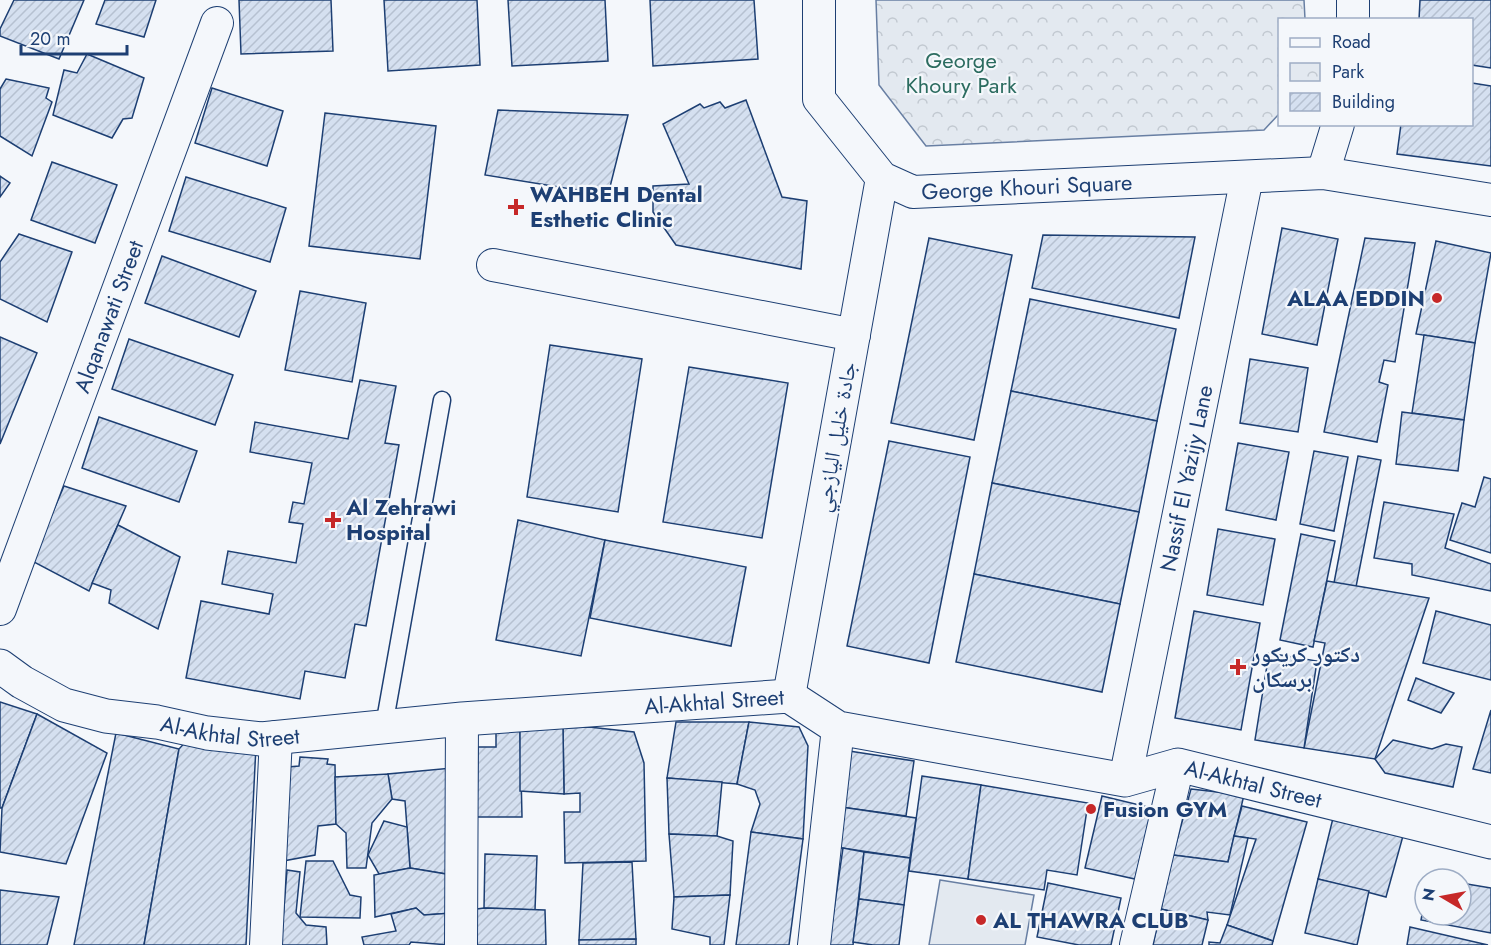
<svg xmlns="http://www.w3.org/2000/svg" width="1491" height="945" font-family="Jost,'Noto Naskh Arabic',sans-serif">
<defs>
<pattern id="park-crowns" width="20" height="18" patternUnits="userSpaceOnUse" patternTransform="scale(1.5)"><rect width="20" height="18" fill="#e3e9f0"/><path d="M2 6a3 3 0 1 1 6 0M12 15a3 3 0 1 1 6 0" fill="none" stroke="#c2c9d1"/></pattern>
<pattern id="building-hatch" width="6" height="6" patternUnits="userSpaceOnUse" patternTransform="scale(1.5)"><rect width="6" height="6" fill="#d5e0f0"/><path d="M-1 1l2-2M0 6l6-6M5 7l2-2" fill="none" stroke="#b6c1d1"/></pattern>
</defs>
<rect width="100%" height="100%" fill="#f4f7fb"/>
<!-- park -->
<polygon fill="url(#park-crowns)" stroke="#687fa3" stroke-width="1.5" points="876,0 1304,0 1305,19 1280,20 1279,114 1264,130 926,146 879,85"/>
<!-- garden -->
<polygon fill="#e3e9f0" stroke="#687fa3" stroke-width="1.5" points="940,880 1034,895 1025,945 929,945"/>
<!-- building -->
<g fill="url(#building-hatch)" stroke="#1d3f73" stroke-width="1.5">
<polygon points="14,0 84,0 59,59 0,36 0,29"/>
<polygon points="105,0 156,0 144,37 96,24"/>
<polygon points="239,0 331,0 333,51 241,54"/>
<polygon points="384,0 477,0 480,65 388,71"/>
<polygon points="508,0 605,0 608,61 512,66"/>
<polygon points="650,0 754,0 758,59 653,66"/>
<polygon points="1420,0 1491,0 1491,68 1472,65 1472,20 1419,20"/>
<polygon points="87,54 144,78 132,118 123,119 112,138 53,115 64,70 77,73"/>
<polygon points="6,79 49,88 46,98 52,102 32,156 0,136 0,89"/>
<polygon points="1472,83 1491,86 1491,166 1397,154 1401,124 1472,124"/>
<polygon points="212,88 283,111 267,166 195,143"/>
<polygon points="746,100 782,197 807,201 801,269 676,245 653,212 653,186 689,184 663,124 700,104 704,108 720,102 725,108"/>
<polygon points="498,110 628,115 608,195 485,175"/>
<polygon points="325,113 436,126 420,259 309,246"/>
<polygon points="52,162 117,185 95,243 31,220"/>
<polygon points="0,176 10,183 0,197"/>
<polygon points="186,177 286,208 270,262 169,231"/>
<polygon points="1282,228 1338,239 1317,345 1262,334"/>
<polygon points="19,234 72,252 47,322 0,299 0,262"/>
<polygon points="1043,235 1195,237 1179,318 1032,288"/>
<polygon points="929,238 1012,255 974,440 891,423"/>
<polygon points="1365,238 1415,243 1395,362 1384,360 1379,382 1388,385 1377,442 1324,432"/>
<polygon points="1436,241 1491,253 1475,343 1416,334"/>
<polygon points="162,256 256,291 239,337 145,303"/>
<polygon points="300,291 366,303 352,382 285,370"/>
<polygon points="1030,299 1176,329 1157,421 1011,391"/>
<polygon points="1424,335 1475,343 1464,420 1412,413"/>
<polygon points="0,337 37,353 0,444"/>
<polygon points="129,339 233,375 215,425 112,389"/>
<polygon points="550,345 642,359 618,512 527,497"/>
<polygon points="1250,359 1308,368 1298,432 1240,423"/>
<polygon points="689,367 788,383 762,538 663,522"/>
<polygon points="360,380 396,386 385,443 399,445 366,626 355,624 345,678 305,671 300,699 186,678 201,601 269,614 273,594 222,584 228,551 296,563 303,524 289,522 293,502 304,504 312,463 250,452 255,422 348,439"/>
<polygon points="1011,391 1157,421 1139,512 992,483"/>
<polygon points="1402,412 1464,420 1458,471 1396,464"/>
<polygon points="99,417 197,451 179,502 82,468"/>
<polygon points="889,441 970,457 929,663 847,646"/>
<polygon points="1238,443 1289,452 1276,520 1226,510"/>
<polygon points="1314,451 1348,457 1334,531 1300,524"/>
<polygon points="1358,456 1381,460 1356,587 1334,583"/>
<polygon points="1484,477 1491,479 1491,553 1450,540 1462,503 1475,507"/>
<polygon points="992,483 1139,512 1120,604 974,574"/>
<polygon points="64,486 126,506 89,591 32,561"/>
<polygon points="1384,502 1454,514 1445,548 1491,564 1491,591 1412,575 1412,564 1374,558"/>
<polygon points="518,520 605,540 581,656 496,640"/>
<polygon points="118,525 180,557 158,629 109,603 111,590 92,583"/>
<polygon points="1218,529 1275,539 1263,605 1207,595"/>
<polygon points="1301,534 1335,541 1313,647 1280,640"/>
<polygon points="605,540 746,567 731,646 590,618"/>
<polygon points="974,574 1120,604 1102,692 956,662"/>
<polygon points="1327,581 1429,598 1375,759 1304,748 1325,643 1314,641"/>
<polygon points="1194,611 1260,623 1241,730 1175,718"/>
<polygon points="1436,611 1491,625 1491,680 1423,663"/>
<polygon points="1269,653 1317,661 1304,748 1255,740"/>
<polygon points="1416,678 1454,693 1441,713 1408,700"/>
<polygon points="0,702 37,714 2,808 0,808"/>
<polygon points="1491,710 1491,773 1473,769"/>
<polygon points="37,714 107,753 66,864 0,852 2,808"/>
<polygon points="676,722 749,722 737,784 667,778"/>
<polygon points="749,722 799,727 808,746 803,839 751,832 760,804 755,790 737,784"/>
<polygon points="496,723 520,731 522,817 477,817 478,747 496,747"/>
<polygon points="589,727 634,732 644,763 646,861 565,863 564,812 580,812 580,793 564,794 563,728"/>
<polygon points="563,728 564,794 520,791 520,731"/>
<polygon points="116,733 179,749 144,945 74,945"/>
<polygon points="190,737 256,746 246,945 144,945 179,749"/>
<polygon points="1393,740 1432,749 1446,744 1462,747 1453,787 1385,773 1375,759"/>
<polygon points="849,751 914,761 906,816 841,807"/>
<polygon points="300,757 328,759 327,764 335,765 336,824 318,826 315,855 283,861 288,767 299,766"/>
<polygon points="452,768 452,875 410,868 405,801 392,799 388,774"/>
<polygon points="388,774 392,799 372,823 366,868 347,868 346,833 336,824 335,777"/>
<polygon points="922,776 981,785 968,879 909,871"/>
<polygon points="667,778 722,782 717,836 669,834"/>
<polygon points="981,785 1088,803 1077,875 1047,870 1044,890 968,879"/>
<polygon points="1191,789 1244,795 1228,862 1173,855"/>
<polygon points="1102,796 1152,808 1135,879 1085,868"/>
<polygon points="1242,806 1307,822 1273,941 1227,925 1256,839 1234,836"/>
<polygon points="841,807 916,818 910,858 835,847"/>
<polygon points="1335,810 1403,836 1386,897 1318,879"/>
<polygon points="384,821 407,827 410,868 379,874 368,855"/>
<polygon points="751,832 803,839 789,945 736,945"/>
<polygon points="669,834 717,836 733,841 730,895 674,897"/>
<polygon points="1234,836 1248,838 1230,915 1207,912 1208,920 1161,909 1173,855 1228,862"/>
<polygon points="843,848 864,852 853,945 829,945"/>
<polygon points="864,852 910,858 904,905 859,899"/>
<polygon points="485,854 537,856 535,910 484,908"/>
<polygon points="306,861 333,861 350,895 361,897 360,918 300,917"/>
<polygon points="632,862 636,939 579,940 583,863"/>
<polygon points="410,868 452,875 452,913 424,915 416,908 375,917 374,875"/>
<polygon points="287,870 300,872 296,913 306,925 326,927 327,945 281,945"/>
<polygon points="1318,879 1369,891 1357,945 1305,933"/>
<polygon points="1048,883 1121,898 1111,945 1079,945 1037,937"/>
<polygon points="1461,883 1491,888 1491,933 1421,920 1425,899 1425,915 1461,915"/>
<polygon points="0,890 59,897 47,945 0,945"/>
<polygon points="730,895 724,945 710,945 710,937 672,929 674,897"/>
<polygon points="859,899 904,905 899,945 873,945 853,942"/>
<polygon points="416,908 424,915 452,913 449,945 411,942 409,945 364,945 362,937 396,931 391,914"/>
<polygon points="484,908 545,910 546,945 463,945 473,928 477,909"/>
<polygon points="1161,909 1208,920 1202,945 1153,945"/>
<polygon points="1227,925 1273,941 1272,945 1209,945 1209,942 1220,943"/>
<polygon points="1410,927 1488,945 1407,945"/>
<polygon points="636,939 636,945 579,945 579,940"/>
</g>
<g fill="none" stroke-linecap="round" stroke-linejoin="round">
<defs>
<polyline id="lane" points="384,726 442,400"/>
<g id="street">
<path id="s1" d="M 819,0 L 819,99 L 882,178 L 913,192 L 1323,173 L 1491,200"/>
<polyline points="1353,0 1353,20"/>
<polyline points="1323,173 1338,124"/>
<polyline points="493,265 854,335"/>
<path id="s2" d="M 0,609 L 217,23"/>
<polyline points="789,696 882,178"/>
<path id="s3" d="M 1125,780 L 1247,177"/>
<polyline points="266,945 276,737"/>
<polyline points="461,945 462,719"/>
<polyline points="814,945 838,728"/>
<polyline points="1136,945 1178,765"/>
</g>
<g id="secondary">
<path id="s4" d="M 0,666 L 22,682 L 64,705 L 106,716 L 157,722 L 207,733 L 261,739 L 462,719 L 789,696 L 838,728 L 1125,780 L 1178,765 L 1491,842"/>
</g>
</defs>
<!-- lane casing -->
<use href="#lane" stroke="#1d3f73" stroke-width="19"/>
<!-- street casing -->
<use href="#street" stroke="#1d3f73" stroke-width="34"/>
<!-- secondary casing -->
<use href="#secondary" stroke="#1d3f73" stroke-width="35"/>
<!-- lane -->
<use href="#lane" stroke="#f4f7fb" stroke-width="16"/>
<!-- street -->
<use href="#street" stroke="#f4f7fb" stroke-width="32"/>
<!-- secondary -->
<use href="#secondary" stroke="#f4f7fb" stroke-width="33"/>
</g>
<!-- markers -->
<g fill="#c62828" stroke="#f4f7fb" stroke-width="2">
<path d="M513 198h6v6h6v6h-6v6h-6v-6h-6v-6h6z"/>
<circle cx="1437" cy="298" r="6"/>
<path d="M330 511h6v6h6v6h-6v6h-6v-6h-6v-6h6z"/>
<path d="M1235 658h6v6h6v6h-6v6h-6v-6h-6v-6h6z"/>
<circle cx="1091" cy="809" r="6"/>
<circle cx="981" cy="920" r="6"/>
</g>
<g text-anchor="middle" stroke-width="4.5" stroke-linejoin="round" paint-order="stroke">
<!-- park labels -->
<g font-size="22" fill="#2c6c60" stroke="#f4f7fb">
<text x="961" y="68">George<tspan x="961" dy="25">Khoury Park</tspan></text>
</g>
<!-- street labels -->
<g font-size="22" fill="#1d3f73" stroke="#f4f7fb">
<text dy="8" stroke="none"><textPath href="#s1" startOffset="348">George Khouri Square</textPath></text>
<text dy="8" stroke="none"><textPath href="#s2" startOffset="312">Alqanawati Street</textPath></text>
<text transform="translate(835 437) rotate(-80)" y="8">جادة خليل اليازجي</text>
<text dy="8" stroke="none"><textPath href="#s3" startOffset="308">Nassif El Yazijy Lane</textPath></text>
<text dy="8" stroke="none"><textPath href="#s4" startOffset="730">Al-Akhtal Street</textPath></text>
<text dy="8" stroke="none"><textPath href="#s4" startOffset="244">Al-Akhtal Street</textPath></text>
<text dy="8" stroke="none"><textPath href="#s4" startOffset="1288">Al-Akhtal Street</textPath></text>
</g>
<!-- poi labels -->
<g font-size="22" font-weight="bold" fill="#1d3f73" stroke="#f4f7fb" text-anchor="start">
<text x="530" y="202">WAHBEH Dental<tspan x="530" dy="25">Esthetic Clinic</tspan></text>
<text x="1425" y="306" text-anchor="end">ALAA EDDIN</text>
<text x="346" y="515">Al Zehrawi<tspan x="346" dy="25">Hospital</tspan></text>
<text x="1252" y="662">دكتور كريكور<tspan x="1252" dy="25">برسكان</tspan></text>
<text x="1103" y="817">Fusion GYM</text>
<text x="993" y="928">AL THAWRA CLUB</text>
</g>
</g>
<!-- legend -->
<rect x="1278" y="18" width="195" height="108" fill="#f4f7fb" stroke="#9eadc5" stroke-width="1.5"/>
<rect x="1290" y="38" width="30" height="9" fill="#f4f7fb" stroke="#9eadc5" stroke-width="1.5"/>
<text x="1332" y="48" font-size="18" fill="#1d3f73">Road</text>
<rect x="1290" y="63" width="30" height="18" fill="url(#park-crowns)" stroke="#9eadc5" stroke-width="1.5"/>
<text x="1332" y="78" font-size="18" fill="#1d3f73">Park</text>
<rect x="1290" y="93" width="30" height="18" fill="url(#building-hatch)" stroke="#9eadc5" stroke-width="1.5"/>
<text x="1332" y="108" font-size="18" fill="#1d3f73">Building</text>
<!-- north arrow -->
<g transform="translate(1443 897) rotate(280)"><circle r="28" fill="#f4f7fb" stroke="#9eadc5" stroke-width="1.5"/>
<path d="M0-4.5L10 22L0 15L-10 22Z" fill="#c62828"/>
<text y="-9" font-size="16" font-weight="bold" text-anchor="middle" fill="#1d3f73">N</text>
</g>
<!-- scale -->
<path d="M21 45v9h106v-9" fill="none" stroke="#1d3f73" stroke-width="3"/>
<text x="30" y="45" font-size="18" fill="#1d3f73" stroke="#f4f7fb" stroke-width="4.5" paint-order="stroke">20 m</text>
</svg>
